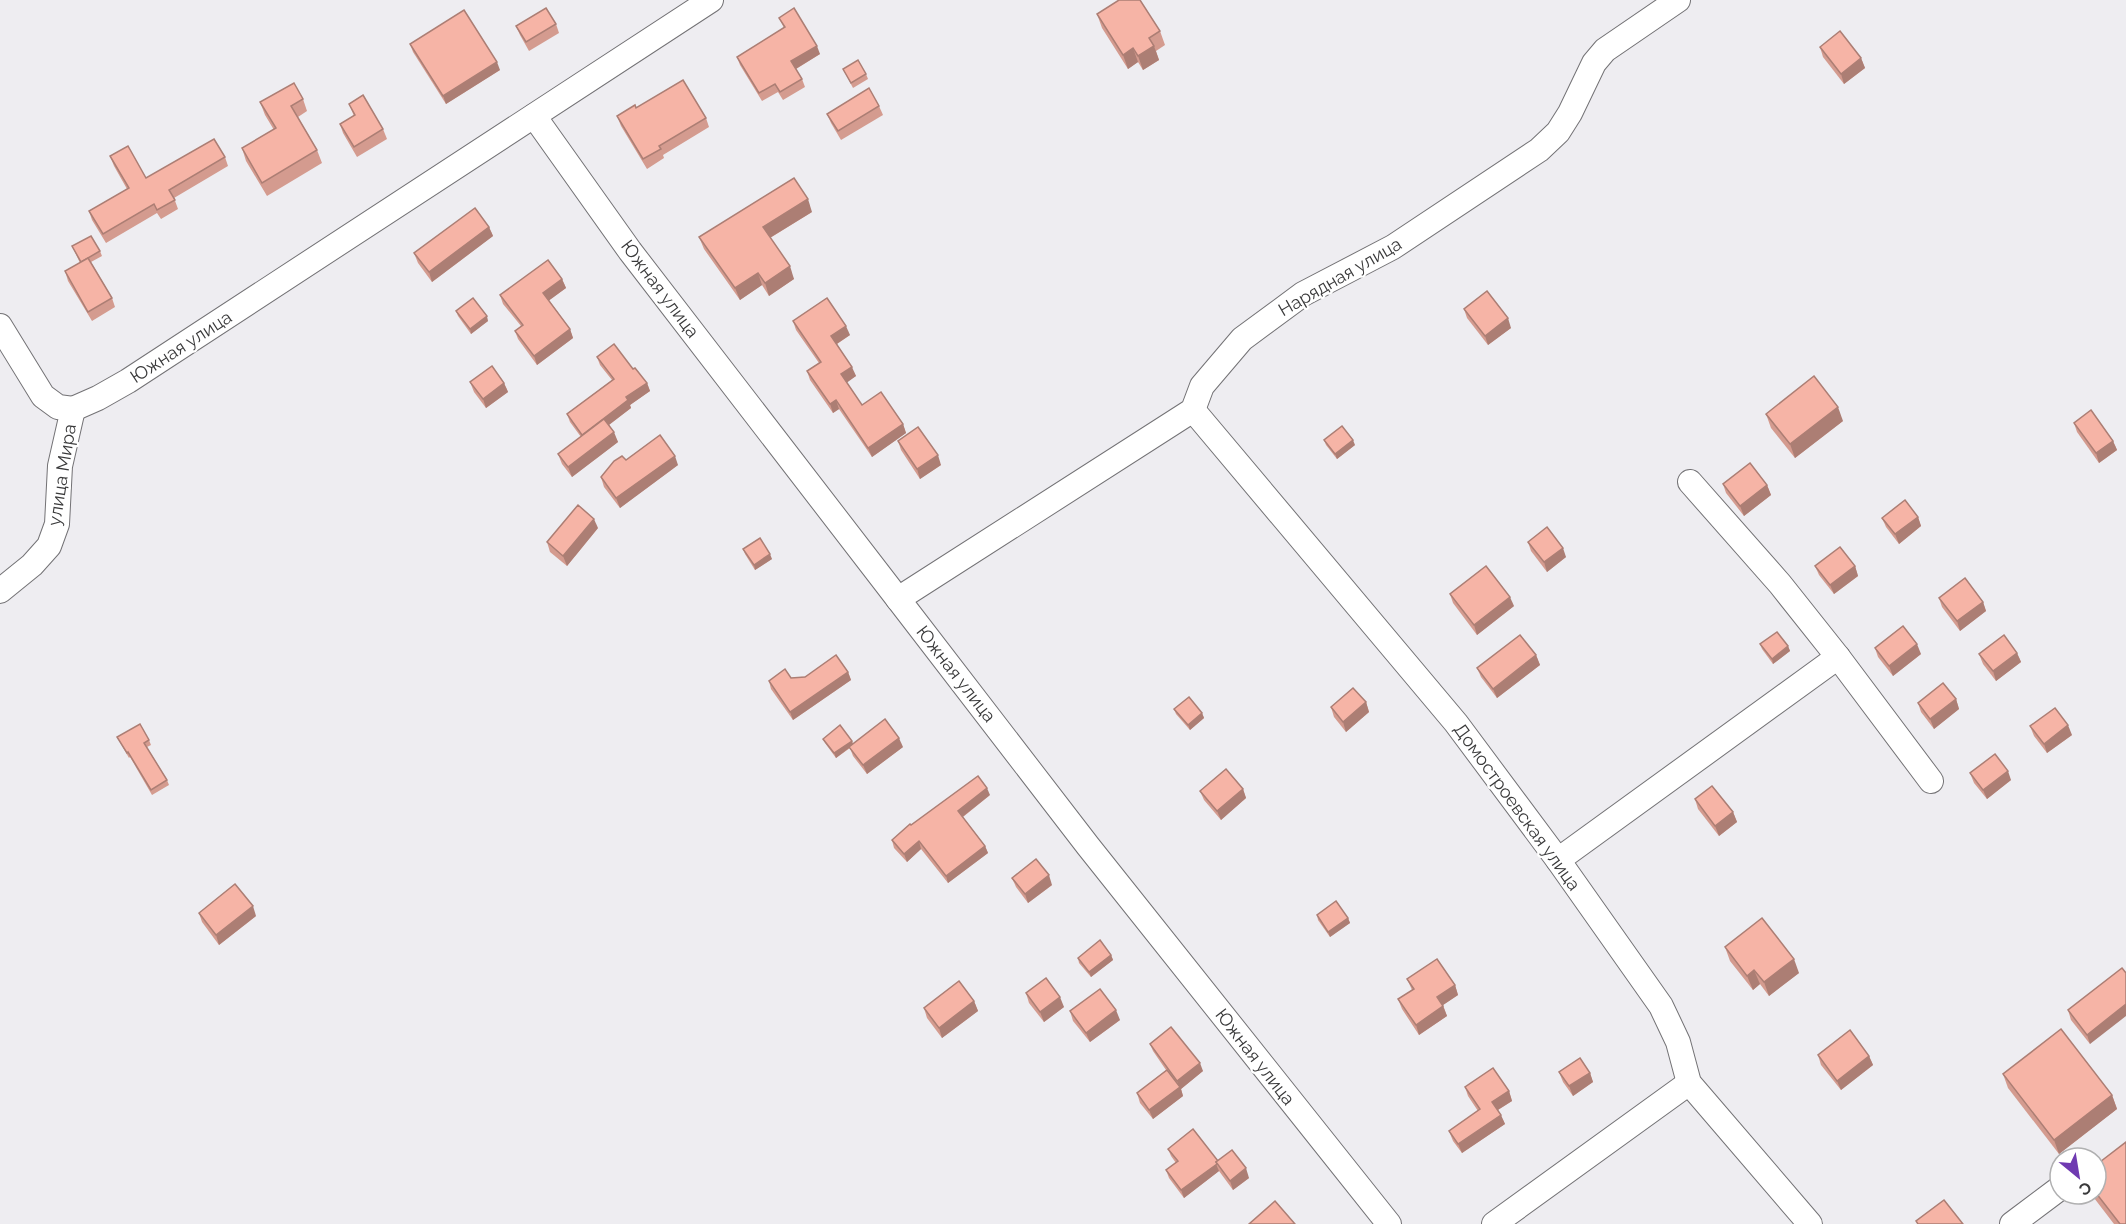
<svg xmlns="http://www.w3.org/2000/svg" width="2126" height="1224" font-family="Raleway,sans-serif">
<rect width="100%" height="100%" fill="#eeedf1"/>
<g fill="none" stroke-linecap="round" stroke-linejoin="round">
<defs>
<g id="minor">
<polyline points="534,116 630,251 898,599 1088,846 1389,1224"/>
<polyline points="0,326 43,396 58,407 73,409"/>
<polyline points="73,409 98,398 128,381 711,0"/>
<polyline points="1193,410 1456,723 1558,860 1661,1006 1678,1042 1689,1083 1810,1224"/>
<polyline points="1690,482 1780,584 1838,657 1931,781"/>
<polyline points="0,591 32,565 49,546 57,524 60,466 73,409"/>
<polyline points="898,599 1193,410 1202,386 1242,339 1303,294 1393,247 1539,150 1558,132 1570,113 1594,63 1605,50 1678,0"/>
<polyline points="1558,860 1838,657"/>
<polyline points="1494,1224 1689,1083"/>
<polyline points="2012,1224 2060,1188"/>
</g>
</defs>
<!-- minor casing -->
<use href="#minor" stroke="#737275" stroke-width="26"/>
<!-- minor -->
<use href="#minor" stroke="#fff" stroke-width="24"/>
</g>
<!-- wall -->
<g fill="#d49b8f">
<polygon points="1097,14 1160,31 1165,45 1156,51 1159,60 1143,70 1138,62 1128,69 1102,28"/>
<polygon points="779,18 820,54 796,69 802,79 805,87 783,100 778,92 762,101 740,65 737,57 784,28"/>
<polygon points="556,24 559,33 529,51 520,35 516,26"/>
<polygon points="410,44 500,70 446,104 413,52"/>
<polygon points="1820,47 1861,58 1865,68 1844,84 1823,57"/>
<polygon points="843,69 866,74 868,79 853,88"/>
<polygon points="303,99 307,111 298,117 317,150 322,163 267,196 246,161 242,148 274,130 265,115 260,102"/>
<polygon points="349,104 383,129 387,139 357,157 343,133 340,124 354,116"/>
<polygon points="879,106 883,115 841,140 831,123 827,114"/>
<polygon points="636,108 706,118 709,127 663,155 664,158 647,169 621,126 617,116"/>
<polygon points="110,156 146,178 225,157 228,166 174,198 178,209 161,219 157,213 106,243 92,220 89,211 127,189 114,166"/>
<polygon points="812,212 770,238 794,279 769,296 762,285 740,300 704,249 699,237"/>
<polygon points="489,227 493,236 432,282 418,263 414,253"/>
<polygon points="72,246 100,251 102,256 91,262 112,298 115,307 92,321 68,281 65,271 80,263"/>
<polygon points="562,279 566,288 549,300 570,329 573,338 537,365 518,339 515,331 521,326 503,304 500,295"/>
<polygon points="1464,309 1511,328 1488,345 1467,318"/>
<polygon points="456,311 488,321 471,334 458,316"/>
<polygon points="793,321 850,335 837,344 856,376 846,382 862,405 903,424 906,433 872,457 839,409 833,413 810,380 807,371 819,363 796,330"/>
<polygon points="597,357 633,369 647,383 650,391 630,405 631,408 609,425 618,442 572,477 562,464 558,454 581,437 570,422 567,414 612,380 600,365"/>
<polygon points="470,382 504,383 508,392 486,408 474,392"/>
<polygon points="1766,414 1843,421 1795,458 1771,428"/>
<polygon points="2074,423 2113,441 2117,450 2099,463 2077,432"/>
<polygon points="1324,440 1355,445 1337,459 1326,445"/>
<polygon points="898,441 941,465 920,479 901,450"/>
<polygon points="626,460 678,465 620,508 604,487 601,477"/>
<polygon points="1723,484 1767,485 1771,495 1744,516 1726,493"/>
<polygon points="1918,517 1921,526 1899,544 1886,527 1882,518"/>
<polygon points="598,528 567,566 550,552 547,542"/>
<polygon points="1528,542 1566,557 1547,572 1531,551"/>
<polygon points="743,549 772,559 755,570 745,554"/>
<polygon points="1815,566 1855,566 1858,576 1834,594 1819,575"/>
<polygon points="1450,594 1514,606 1477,635 1453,603"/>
<polygon points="1939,598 1983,602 1986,611 1960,631 1942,607"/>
<polygon points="1760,644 1788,646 1790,651 1773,664 1762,649"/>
<polygon points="1875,648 1921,654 1893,676 1878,657"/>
<polygon points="2017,653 2021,662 1996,681 1983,664 1979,654"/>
<polygon points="1536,655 1540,665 1497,698 1481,677 1477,668"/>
<polygon points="848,672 851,680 793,720 771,689 769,681 791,678"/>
<polygon points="1956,699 1959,709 1934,729 1921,712 1918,703"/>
<polygon points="1366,702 1369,712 1346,732 1334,717 1331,707"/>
<polygon points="1174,709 1202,713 1204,718 1190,730 1176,714"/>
<polygon points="2030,726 2072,735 2047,753 2034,736"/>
<polygon points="117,737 149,740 151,745 147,747 167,780 169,785 152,795 130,757 129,758"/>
<polygon points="823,739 852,741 853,744 903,747 867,774 853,756 850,748 836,758 825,743"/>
<polygon points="1970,773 2011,780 1987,799 1974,783"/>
<polygon points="1243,789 1246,798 1221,820 1204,800 1200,791"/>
<polygon points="990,795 963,817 985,846 988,853 948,883 921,849 907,862 894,848 892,840"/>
<polygon points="1695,799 1733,812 1737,822 1719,836 1698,809"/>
<polygon points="1012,878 1052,885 1028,903 1016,887"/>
<polygon points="199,913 256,916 219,945 202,922"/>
<polygon points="1317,915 1348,918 1350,923 1330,937 1318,920"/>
<polygon points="1725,947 1799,973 1769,996 1760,984 1753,990 1730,961"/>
<polygon points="1111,955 1113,960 1091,977 1079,963 1078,958"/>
<polygon points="2122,968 2090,1044 2071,1020 2068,1010"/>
<polygon points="1407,979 1455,985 1458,995 1443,1005 1447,1016 1419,1035 1402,1009 1398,999 1412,990"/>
<polygon points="1026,993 1064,1007 1044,1022 1029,1003"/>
<polygon points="974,1001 978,1011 942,1038 927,1018 924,1008"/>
<polygon points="1070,1011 1120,1020 1090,1042 1073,1021"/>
<polygon points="1150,1044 1203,1071 1181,1089 1183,1096 1153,1119 1140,1103 1137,1093 1166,1070 1153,1051"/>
<polygon points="1818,1055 1869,1056 1873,1065 1841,1090 1821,1065"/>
<polygon points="1559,1072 1590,1073 1593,1082 1573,1096 1563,1082"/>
<polygon points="2003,1074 2112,1095 2117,1109 2059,1154 2008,1088"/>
<polygon points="1465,1087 1509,1091 1512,1101 1498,1110 1505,1124 1462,1153 1453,1141 1449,1131 1478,1111 1468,1096"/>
<polygon points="1168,1149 1218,1161 1249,1178 1233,1190 1219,1171 1184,1198 1169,1178 1166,1170 1176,1163 1171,1156"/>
<polygon points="2096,1165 2126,1224 2114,1224 2091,1194 2096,1194"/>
</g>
<!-- shaded-wall -->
<g fill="#ac7e74">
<polygon points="817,46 820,54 794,70 791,61"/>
<polygon points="1154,46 1159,60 1143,70 1138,56"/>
<polygon points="1133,48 1138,62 1128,69 1123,55"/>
<polygon points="1861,58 1865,68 1844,84 1841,74"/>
<polygon points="497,62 500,70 446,104 443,96"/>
<polygon points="808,199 812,212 768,239 763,227"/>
<polygon points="489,227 493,236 432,282 429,272"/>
<polygon points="790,266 794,279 769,296 765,283"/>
<polygon points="758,273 762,285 740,300 735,288"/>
<polygon points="562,279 566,288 547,302 543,293"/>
<polygon points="487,316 488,321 471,334 470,329"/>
<polygon points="1508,318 1511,328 1488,345 1485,336"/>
<polygon points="846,326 850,335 835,345 831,336"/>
<polygon points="570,329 573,338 537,365 534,356"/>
<polygon points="852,367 856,376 845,384 841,374"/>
<polygon points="504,383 508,392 486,408 483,399"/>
<polygon points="647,383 650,391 630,405 631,408 585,443 582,435 626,397"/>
<polygon points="836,400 839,409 833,413 830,404"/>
<polygon points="1838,407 1843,421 1795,458 1790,444"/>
<polygon points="903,424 906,433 872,457 868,448"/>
<polygon points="614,432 618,442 572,477 568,467"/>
<polygon points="1353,440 1355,445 1337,459 1335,454"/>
<polygon points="2113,441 2117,450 2099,463 2096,453"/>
<polygon points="938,455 941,465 920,479 917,469"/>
<polygon points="675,456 678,465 620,508 616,498"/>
<polygon points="1767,485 1771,495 1744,516 1740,506"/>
<polygon points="1918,517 1921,526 1899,544 1895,534"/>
<polygon points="594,519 598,528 567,566 563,556"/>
<polygon points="1563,548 1566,557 1547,572 1544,562"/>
<polygon points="770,554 772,559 755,570 754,565"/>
<polygon points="1855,566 1858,576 1834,594 1830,585"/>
<polygon points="1510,597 1514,606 1477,635 1474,625"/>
<polygon points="1983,602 1986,611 1960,631 1957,621"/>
<polygon points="1917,644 1921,654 1893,676 1889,666"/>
<polygon points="1788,646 1790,651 1773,664 1772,659"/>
<polygon points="2017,653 2021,662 1996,681 1993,671"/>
<polygon points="1536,655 1540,665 1497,698 1493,689"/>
<polygon points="848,672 851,680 793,720 790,712"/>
<polygon points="1956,699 1959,709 1934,729 1930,719"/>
<polygon points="1366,702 1369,712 1346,732 1343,722"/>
<polygon points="1202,713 1204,718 1190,730 1188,725"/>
<polygon points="2068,725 2072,735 2047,753 2044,744"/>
<polygon points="899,738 903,747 867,774 863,765"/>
<polygon points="852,741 853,745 836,758 834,753"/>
<polygon points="2008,771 2011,780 1987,799 1983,790"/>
<polygon points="987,788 990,795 961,818 958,811"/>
<polygon points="1243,789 1246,798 1221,820 1217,811"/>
<polygon points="1733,812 1737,822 1719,836 1715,826"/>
<polygon points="919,841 921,849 907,862 904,854"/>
<polygon points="985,846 988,853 948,883 946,876"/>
<polygon points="1049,875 1052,885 1028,903 1025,894"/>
<polygon points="253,906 256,916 219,945 216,935"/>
<polygon points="1348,918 1350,923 1330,937 1328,932"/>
<polygon points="1111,955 1113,960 1091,977 1089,972"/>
<polygon points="1794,959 1799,973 1769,996 1764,982"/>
<polygon points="1754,970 1760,984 1753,990 1747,976"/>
<polygon points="1455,985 1458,995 1440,1007 1437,997"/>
<polygon points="1060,997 1064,1007 1044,1022 1040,1012"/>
<polygon points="974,1001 978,1011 942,1038 939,1028"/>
<polygon points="2126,1004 2126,1016 2090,1044 2087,1035"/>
<polygon points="1443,1006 1447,1016 1419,1035 1416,1025"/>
<polygon points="1116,1010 1120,1020 1090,1042 1086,1033"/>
<polygon points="1869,1056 1873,1065 1841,1090 1837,1081"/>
<polygon points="1200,1063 1203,1071 1181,1089 1183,1096 1153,1119 1149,1110 1179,1087 1177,1081"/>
<polygon points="1590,1073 1593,1082 1573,1096 1569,1086"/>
<polygon points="1509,1091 1512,1101 1496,1111 1492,1102"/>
<polygon points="2112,1095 2117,1109 2059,1154 2054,1140"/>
<polygon points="1501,1115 1505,1124 1462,1153 1458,1144"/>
<polygon points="1216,1164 1219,1171 1184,1198 1181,1190"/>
<polygon points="1246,1168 1249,1178 1233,1190 1230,1181"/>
</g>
<!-- building -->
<g fill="#f6b4a6" stroke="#ac7e74" stroke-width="1.5">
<polygon points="1119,0 1140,0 1160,31 1149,38 1154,46 1138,56 1133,48 1123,55 1097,14"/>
<polygon points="546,8 556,24 526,42 516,26"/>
<polygon points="794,8 817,46 791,61 802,79 780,92 775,84 759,93 737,57 785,27 779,18"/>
<polygon points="464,10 497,62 443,96 410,44"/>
<polygon points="1840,31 1861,58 1841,74 1820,47"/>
<polygon points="858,60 866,74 851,83 843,69"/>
<polygon points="683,80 706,118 659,146 661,149 643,159 617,116 635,105 636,108"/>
<polygon points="294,83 303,99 291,106 317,150 262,183 242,148 276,128 260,102"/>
<polygon points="869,88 879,106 838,131 827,114"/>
<polygon points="363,95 383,129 354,147 340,124 355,115 349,104"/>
<polygon points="214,139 225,157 169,190 175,200 157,210 154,204 103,234 89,211 129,188 110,156 128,146 146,178"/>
<polygon points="794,178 808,199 763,227 790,266 765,283 758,273 735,288 699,237"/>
<polygon points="475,208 489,227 429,272 414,253"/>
<polygon points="91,236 100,251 81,262 72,246"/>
<polygon points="88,258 112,298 88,312 65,271"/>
<polygon points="548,260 562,279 543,293 570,329 534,356 515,331 523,325 500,295"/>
<polygon points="1487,291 1508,318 1485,336 1464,309"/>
<polygon points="473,298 487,316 470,329 456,311"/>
<polygon points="827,298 846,326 831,336 852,367 841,374 862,405 881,392 903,424 868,448 836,400 830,404 807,371 821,362 793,321"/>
<polygon points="614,344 633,369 635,368 647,383 626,397 628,400 582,435 567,414 614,379 597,357"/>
<polygon points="492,366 504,383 483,399 470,382"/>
<polygon points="1814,376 1838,407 1790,444 1766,414"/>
<polygon points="2091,410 2113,441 2096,453 2074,423"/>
<polygon points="604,419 614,432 568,467 558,454"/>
<polygon points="1342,426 1353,440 1335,454 1324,440"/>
<polygon points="918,427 938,455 917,469 898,441"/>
<polygon points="660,435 675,456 616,498 601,477 614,461 622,456 626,460"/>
<polygon points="1750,463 1767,485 1740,506 1723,484"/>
<polygon points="1905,500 1918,517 1895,534 1882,518"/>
<polygon points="578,505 594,519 563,556 547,542"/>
<polygon points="1547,527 1563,548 1544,562 1528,542"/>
<polygon points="760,538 770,554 754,565 743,549"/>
<polygon points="1840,547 1855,566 1830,585 1815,566"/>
<polygon points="1486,566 1510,597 1474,625 1450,594"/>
<polygon points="1965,578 1983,602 1957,621 1939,598"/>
<polygon points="1903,626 1917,644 1889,666 1875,648"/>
<polygon points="1777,632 1788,646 1772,659 1760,644"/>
<polygon points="1520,635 1536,655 1493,689 1477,668"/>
<polygon points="2004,635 2017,653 1993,671 1979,654"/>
<polygon points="836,655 848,672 790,712 769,681 785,669 791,678 805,677"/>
<polygon points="1943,683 1956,699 1930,719 1918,703"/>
<polygon points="1353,688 1366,702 1343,722 1331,707"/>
<polygon points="1189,697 1202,713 1188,725 1174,709"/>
<polygon points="2055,708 2068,725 2044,744 2030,726"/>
<polygon points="885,719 899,738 863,765 849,747"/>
<polygon points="140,724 149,740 144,743 167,780 151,790 128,752 127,753 117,737"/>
<polygon points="840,725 852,741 834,753 823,739"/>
<polygon points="1995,754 2008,771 1983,790 1970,773"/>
<polygon points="1226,769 1243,789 1217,811 1200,791"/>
<polygon points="978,776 987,788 958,811 985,846 946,876 919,841 904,854 892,840 910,824 911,825"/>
<polygon points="1712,786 1733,812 1715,826 1695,799"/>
<polygon points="1036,859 1049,875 1025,894 1012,878"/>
<polygon points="235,884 253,906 216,935 199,913"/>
<polygon points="1336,901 1348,918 1328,932 1317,915"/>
<polygon points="1762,918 1794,959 1764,982 1754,970 1747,976 1725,947"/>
<polygon points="1100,940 1111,955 1089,972 1078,958"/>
<polygon points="1437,959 1455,985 1437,997 1443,1006 1416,1025 1398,999 1414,989 1407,979"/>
<polygon points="2122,968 2126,973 2126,1004 2087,1035 2068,1010"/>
<polygon points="1046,978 1060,997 1040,1012 1026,993"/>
<polygon points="959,981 974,1001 939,1028 924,1008"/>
<polygon points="1100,989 1116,1010 1086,1033 1070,1011"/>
<polygon points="1171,1027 1200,1063 1177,1081 1150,1044"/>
<polygon points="2061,1029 2112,1095 2054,1140 2003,1074"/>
<polygon points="1850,1030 1869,1056 1837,1081 1818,1055"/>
<polygon points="1580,1058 1590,1073 1569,1086 1559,1072"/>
<polygon points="1493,1068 1509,1091 1492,1102 1501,1115 1458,1144 1449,1131 1480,1109 1465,1087"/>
<polygon points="1167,1070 1180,1087 1149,1110 1137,1093"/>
<polygon points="1193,1129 1218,1161 1216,1162 1217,1164 1181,1190 1166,1170 1178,1161 1168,1149"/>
<polygon points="2126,1142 2126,1224 2120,1224 2096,1193 2096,1165"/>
<polygon points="1232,1150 1246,1168 1230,1181 1216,1162"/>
<polygon points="1944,1200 1963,1224 1918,1224 1916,1221"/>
<polygon points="1275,1201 1295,1224 1249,1224"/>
</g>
<g text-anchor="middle" stroke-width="4.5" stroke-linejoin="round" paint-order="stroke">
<!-- street labels -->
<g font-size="18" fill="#3a3a3b" stroke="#fff">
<text transform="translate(1340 277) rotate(-30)" y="6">Нарядная улица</text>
<text transform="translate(660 289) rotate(53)" y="6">Южная улица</text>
<text transform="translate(181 347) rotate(-33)" y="6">Южная улица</text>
<text transform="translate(62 475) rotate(-81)" y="6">улица Мира</text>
<text transform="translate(956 674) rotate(52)" y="6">Южная улица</text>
<text transform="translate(1517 807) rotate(54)" y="6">Домостроевская улица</text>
<text transform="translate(1255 1057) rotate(52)" y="6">Южная улица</text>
</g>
</g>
<!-- north arrow -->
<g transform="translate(2078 1176) rotate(150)"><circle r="28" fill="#ffffff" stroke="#b0b0b1" stroke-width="1.5"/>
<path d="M0-4.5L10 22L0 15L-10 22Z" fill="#6f3ab1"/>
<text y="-9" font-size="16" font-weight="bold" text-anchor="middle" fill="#3a3a3b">С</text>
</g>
</svg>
